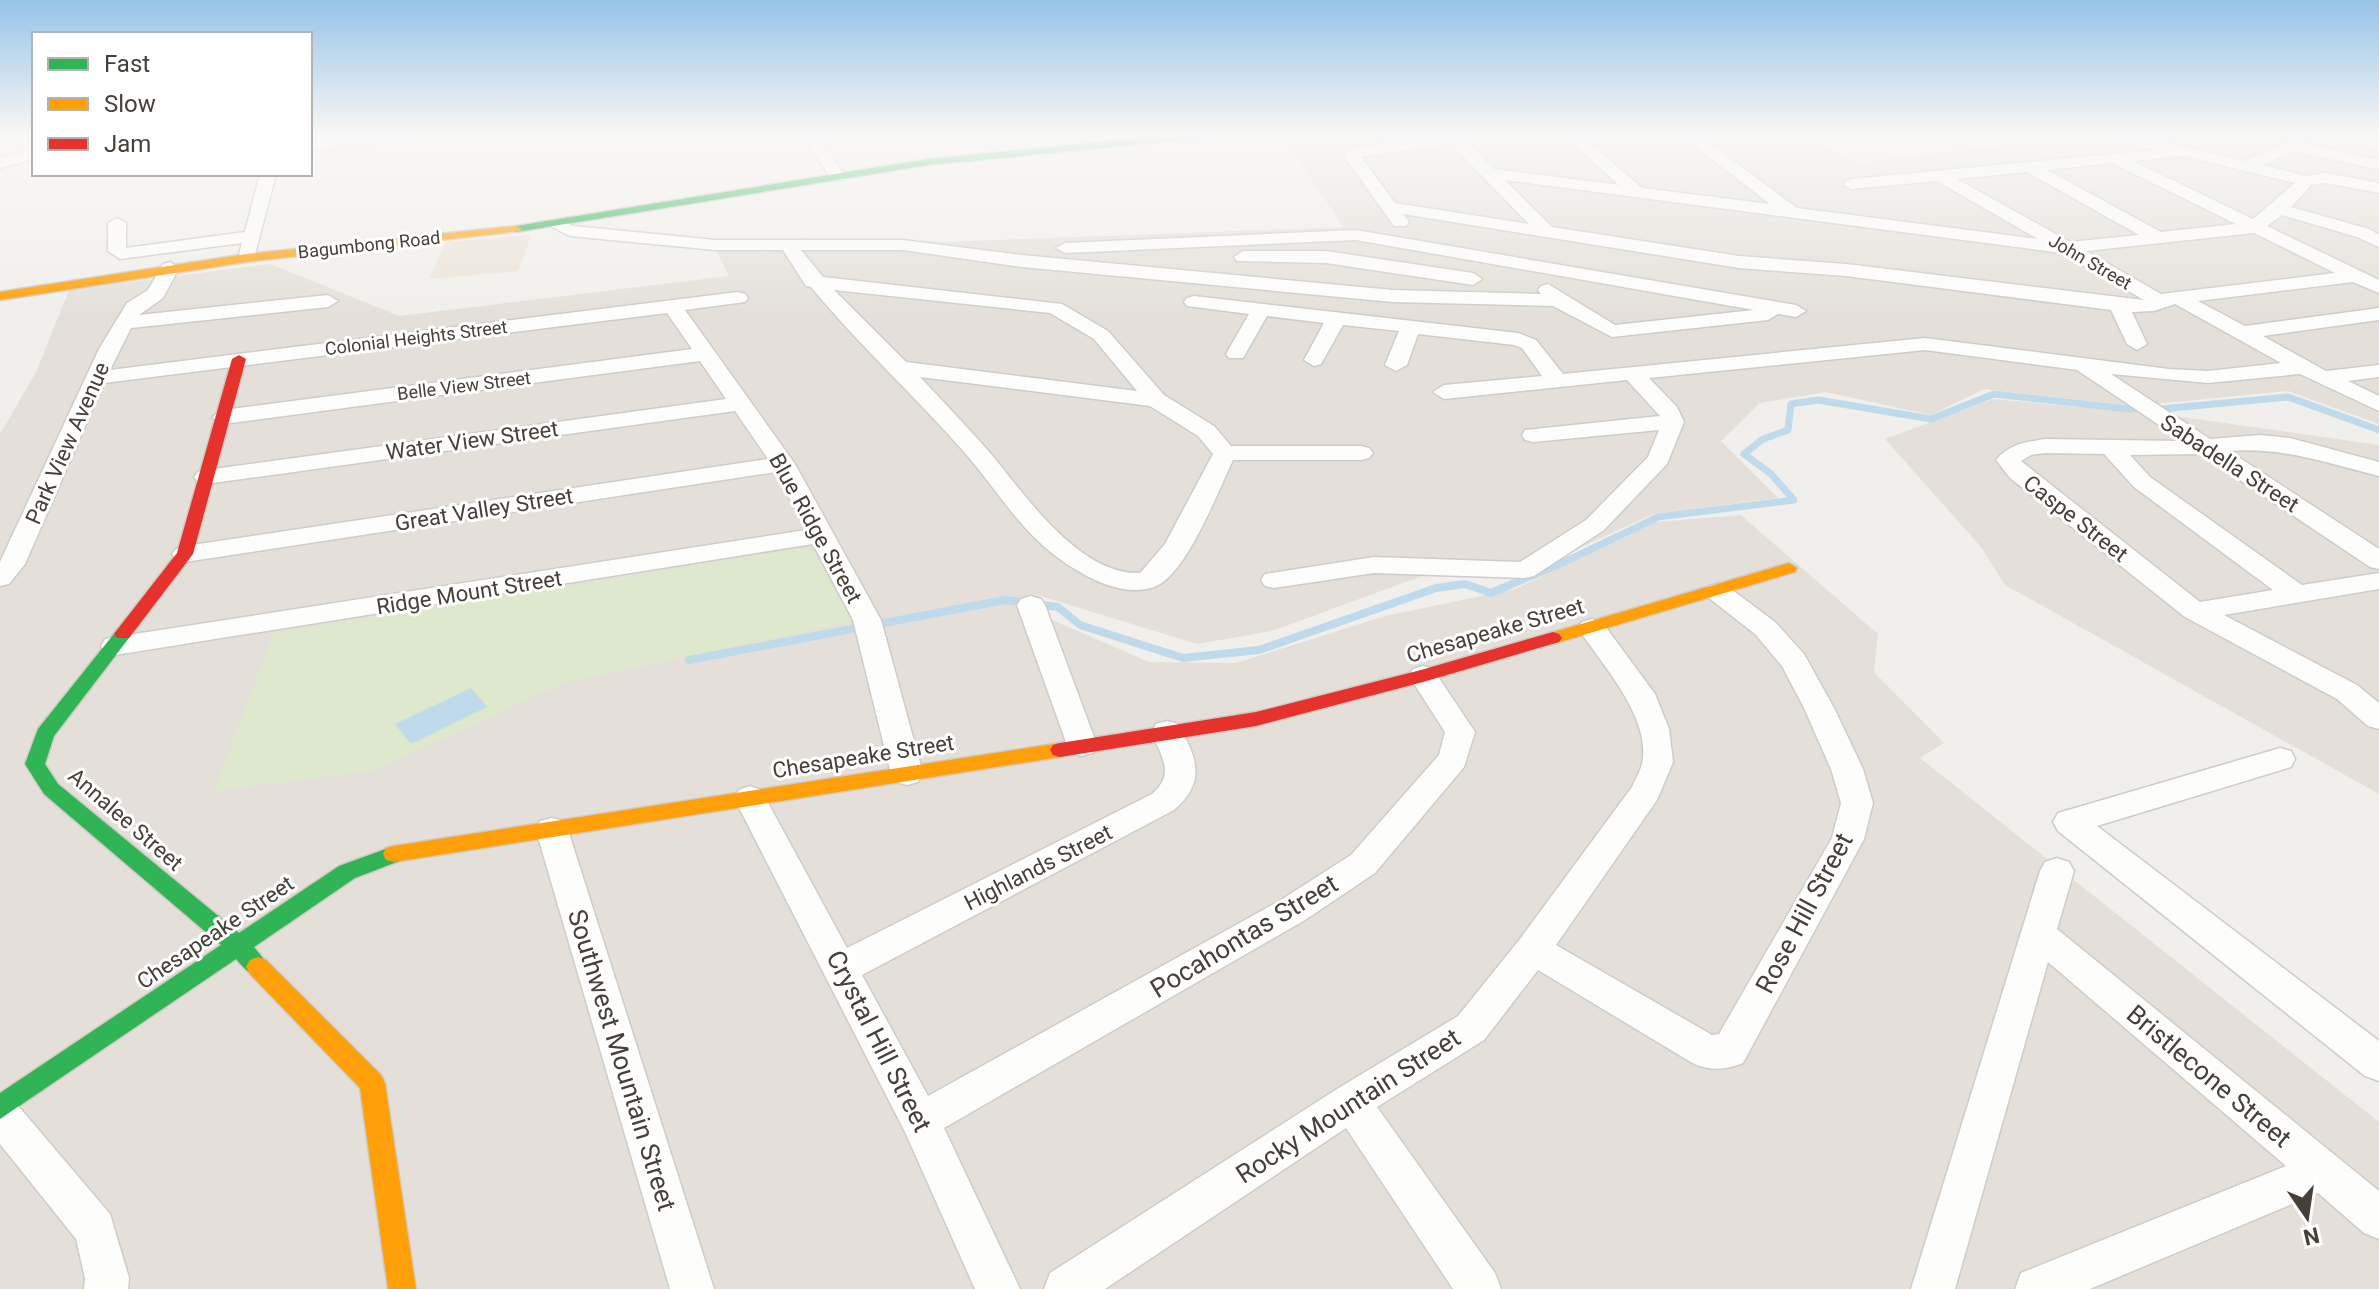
<svg xmlns="http://www.w3.org/2000/svg" width="2379" height="1289" font-family="Roboto,sans-serif">
<rect width="100%" height="100%" fill="#f1efeb"/>
<!-- residential -->
<g fill="#e4e0d9">
<polygon points="1282,134 1797,134 1856,162 2051,141 2060,134 2216,134 2232,139 2246,134 2311,134 2379,148 2379,424 2288,391 2135,406 1984,389 1931,415 1826,392 1760,403 1721,441 1778,498 1653,514 1515,578 1425,575 1272,631 1197,644 1034,594 1041,615 1149,662 1236,663 1385,616 1515,589 1655,522 1741,515 1878,634 1874,672 1944,743 1920,758 2379,1122 2379,1289 0,1289 0,434 36,372 69,290 270,264 399,316 729,276 716,250 749,242 802,238 944,242 1343,227"/>
<polygon points="1993,399 2175,416 2379,445 2379,794 2005,585 1981,547 1885,439"/>
</g>
<!-- commercial -->
<polygon fill="#ebe3d8" points="531,235 518,271 429,279 446,242"/>
<!-- green -->
<polygon fill="#dee8cd" points="810,547 854,621 564,683 373,771 214,791 274,633"/>
<!-- water -->
<polygon fill="#bfdaea" points="471,688 487,707 411,744 395,724"/>
<g fill="none" stroke-linecap="round" stroke-linejoin="round">
<!-- stream-far1 -->
<polyline stroke="#bfdaea" stroke-width="7" points="1560,564 1658,517 1794,500 1770,473 1744,454 1763,439 1788,430 1791,404 1818,400 1931,419 1994,394 2128,409 2161,409 2288,397 2379,430"/>
<!-- stream -->
<polyline stroke="#bfdaea" stroke-width="8" points="689,660 1005,600 1058,607 1080,625 1183,658 1259,650 1436,588 1465,584 1491,593 1564,562"/>
<defs>
<g id="street">
<polygon points="368,134 413,134 405,139 310,151 310,141"/>
<polygon points="802,134 818,134 846,177 844,180 832,180"/>
<path d="M 1447,134 L 1499,134 L 1496,137 L 1467,142 L 1494,169 L 1619,185 L 1562,134 L 1579,134 L 1642,188 L 1770,204 L 1679,134 L 1697,134 L 1797,208 L 2038,239 L 1937,181 L 1851,189 L 1843,184 L 1851,179 L 2156,150 L 2106,137 L 2103,134 L 2130,134 L 2244,161 L 2293,141 L 2379,160 L 2379,170 L 2295,151 L 2262,165 L 2306,176 L 2326,173 L 2379,183 L 2379,193 L 2326,183 L 2311,185 L 2291,207 L 2369,229 L 2379,235 L 2379,247 L 2357,237 L 2282,215 L 2267,226 L 2379,280 L 2379,293 L 2353,282 L 2198,301 L 2245,326 L 2379,308 L 2379,320 L 2263,336 L 2326,371 L 2379,365 L 2379,377 L 2348,381 L 2379,396 L 2379,411 L 2300,374 L 2208,383 L 2111,374 L 2210,439 L 2260,435 L 2290,438 L 2379,462 L 2379,476 C 2326,463 2284,447 2229,451 L 2379,549 L 2379,569 L 2370,567 L 2201,454 L 2130,455 L 2150,477 L 2302,585 L 2379,573 L 2379,589 L 2224,615 L 2357,685 L 2379,703 L 2379,729 L 2368,726 L 2337,699 L 2185,617 L 2010,478 L 1996,460 C 2009,444 2026,442 2045,439 L 2183,441 L 2077,370 L 1925,350 L 1649,378 L 1677,407 L 1684,422 L 1667,464 L 1604,530 L 1534,576 L 1525,578 L 1374,573 L 1274,588 L 1265,586 L 1261,580 L 1265,574 L 1374,557 L 1520,562 L 1586,520 L 1648,457 L 1659,430 L 1533,442 L 1525,440 L 1522,435 L 1525,430 L 1660,416 L 1627,380 L 1444,399 L 1433,392 L 1444,385 L 1542,376 L 1522,348 L 1514,345 L 1418,334 L 1407,365 L 1396,371 L 1385,365 L 1399,331 L 1343,325 L 1321,364 L 1314,366 L 1304,360 L 1324,323 L 1267,316 L 1243,358 L 1229,358 L 1226,354 L 1249,314 L 1187,306 L 1184,302 L 1187,298 L 1194,296 L 1518,333 L 1536,340 L 1563,374 L 1925,338 L 2169,369 L 2208,371 L 2281,363 L 2175,304 L 2154,311 L 2132,312 L 2147,344 L 2137,350 L 2127,344 L 2111,310 L 1846,276 L 1739,268 L 1403,214 L 1409,222 L 1406,226 L 1394,226 L 1344,156 L 1354,148 ZM 1451,144 L 1529,224 L 1395,203 L 1361,157 ZM 2183,156 L 2295,183 L 2253,219 L 2133,161 ZM 2112,163 L 2236,224 L 2161,232 L 2047,170 ZM 2027,172 L 2139,235 L 2070,242 L 1957,179 ZM 1505,180 L 2062,253 L 2144,300 L 1846,264 L 1739,256 L 1552,227 ZM 2254,233 L 2335,273 L 2161,294 L 2086,251 ZM 2045,453 L 2104,454 L 2134,487 L 2273,590 L 2200,602 L 2021,461 L 2031,455 Z"/>
<polygon points="34,149 34,159 0,168 0,158"/>
<polygon points="260,174 276,174 254,258 242,258 239,254 242,243 120,259 108,251 108,223 117,218 126,223 126,248 245,232"/>
<path d="M 557,220 L 574,226 L 715,240 L 903,240 L 1022,255 L 1393,290 L 1541,294 L 1538,290 L 1541,286 L 1548,284 L 1615,325 L 1754,310 L 1356,240 L 1065,253 L 1056,248 L 1065,243 L 1356,230 L 1796,305 L 1806,311 L 1796,317 L 1778,314 L 1768,320 L 1612,337 L 1553,306 L 1393,302 L 1022,267 L 903,250 L 801,250 L 823,277 L 1062,304 L 1108,331 L 1164,395 L 1214,426 L 1231,446 L 1361,446 L 1369,448 L 1373,453 L 1369,458 L 1361,460 L 1233,460 C 1218,491 1186,576 1154,587 C 1120,599 1078,573 1053,554 C 1017,526 994,486 965,453 C 915,396 859,345 811,287 L 806,286 L 783,250 L 715,250 L 570,236 L 548,225 ZM 834,290 L 1050,313 L 1094,339 L 1137,391 L 906,362 ZM 920,377 L 1150,406 L 1198,436 L 1213,454 L 1165,544 L 1140,573 C 1080,576 1025,495 991,454 C 968,428 944,402 920,377 Z"/>
<polygon points="1243,251 1326,251 1473,273 1482,279 1473,285 1326,263 1237,261 1234,257"/>
<polygon points="170,262 179,268 163,298 139,315 328,295 338,301 328,307 131,328 110,370 738,292 745,294 748,298 745,302 685,310 795,464 881,620 923,774 918,782 907,785 896,782 891,774 853,620 813,544 115,655 105,653 101,646 105,639 115,637 806,530 776,472 185,562 176,559 172,554 176,549 185,546 768,459 735,411 206,484 198,482 194,477 198,472 206,470 726,399 700,361 223,424 212,417 223,410 692,349 667,313 104,383 25,564 9,584 0,586 0,562 99,349 127,303 148,290 163,264"/>
<path d="M 1718,584 L 1727,586 L 1775,622 L 1804,654 L 1834,708 L 1863,769 L 1873,803 L 1864,839 L 1743,1063 C 1726,1070 1711,1071 1694,1064 L 1538,970 L 1484,1040 L 1377,1107 L 1495,1273 L 1501,1289 L 1453,1289 L 1346,1128 L 1105,1289 L 1044,1289 L 1050,1273 L 1337,1089 L 1458,1016 L 1520,939 L 1632,787 C 1635,780 1640,772 1642,764 C 1652,717 1601,664 1578,628 L 1582,622 L 1592,619 L 1602,622 L 1655,694 L 1669,729 L 1673,762 L 1657,800 L 1556,945 L 1712,1035 L 1719,1034 L 1832,838 L 1841,803 L 1831,769 L 1804,708 L 1782,666 L 1755,634 L 1709,598 L 1705,592 L 1709,586 Z"/>
<polygon points="1031,596 1041,599 1045,605 1097,745 1093,753 1082,756 1071,753 1067,745 1017,605 1021,599"/>
<path d="M 1423,666 L 1433,669 L 1475,732 L 1464,767 L 1375,873 L 1305,920 L 944,1128 L 1020,1289 L 975,1289 L 906,1134 L 734,798 L 739,790 L 750,786 L 761,790 L 847,948 L 1152,794 C 1176,773 1161,758 1152,732 L 1156,724 L 1167,721 L 1178,724 C 1198,759 1206,782 1174,810 L 862,975 L 928,1096 L 1281,900 L 1351,855 L 1439,755 L 1445,732 L 1409,676 L 1413,669 Z"/>
<polygon points="2280,748 2291,751 2295,759 2291,767 2097,826 2379,1041 2379,1081 2365,1076 2058,831 2053,822 2058,813"/>
<polygon points="552,818 564,821 568,830 714,1289 670,1289 536,830 540,821"/>
<polygon points="2057,858 2069,862 2074,871 2057,929 2379,1191 2379,1239 2364,1233 2318,1193 2090,1289 2015,1289 2021,1273 2286,1166 2048,962 1955,1289 1911,1289 2040,871 2045,862"/>
<polygon points="0,1096 14,1101 110,1214 129,1278 128,1289 84,1289 85,1278 76,1239 0,1144"/>
</g>
<g id="fast">
<polygon points="1182,134 1218,134 1213,137 928,165 516,232 510,229 516,226 928,159"/>
<path d="M 123,628 L 132,634 L 54,736 L 45,764 L 58,784 L 239,933 L 339,866 L 394,846 L 402,848 L 405,854 L 402,860 L 355,878 L 254,947 L 270,967 L 266,974 C 252,979 246,970 236,959 L 0,1119 L 0,1093 L 221,945 L 44,794 L 25,764 L 38,729 L 117,630 Z"/>
</g>
<g id="slow">
<polygon points="516,226 522,229 520,231 246,262 0,300 0,292 246,254"/>
<polygon points="1789,563 1797,568 1795,572 1553,644 1544,638 1547,634"/>
<polygon points="1060,743 1067,745 1070,750 1067,755 1060,757 394,862 386,860 383,854 386,848 394,846"/>
<polygon points="258,957 266,960 381,1075 385,1083 416,1289 388,1289 360,1088 250,974 246,967 250,960"/>
</g>
<g id="jam">
<polygon points="239,355 246,359 193,554 129,638 117,638 114,634 117,630 177,553 232,359"/>
<polygon points="1553,632 1559,634 1562,638 1559,642 1423,682 1256,726 1060,757 1053,755 1050,750 1053,745 1060,743 1256,712 1421,670"/>
</g>
</defs>
<!-- street casing -->
<use href="#street" stroke="#ceccc9" stroke-width="3"/>
<!-- fast casing -->
<use href="#fast" stroke="#cfcbc2" stroke-width="3"/>
<!-- slow casing -->
<use href="#slow" stroke="#cfcbc2" stroke-width="3"/>
<!-- jam casing -->
<use href="#jam" stroke="#cfcbc2" stroke-width="3"/>
<!-- street -->
<use href="#street" fill="#fdfdfc" fill-rule="evenodd"/>
<!-- fast -->
<use href="#fast" fill="#30b455" fill-rule="evenodd"/>
<!-- slow -->
<use href="#slow" fill="#ff9f0a" fill-rule="evenodd"/>
<!-- jam -->
<use href="#jam" fill="#e5322d" fill-rule="evenodd"/>
</g>
<!-- sky -->
<linearGradient id="sky" x2="0" y2="1"><stop stop-color="#97c3e9"/><stop offset="0.43" stop-color="#f9f8f6"/><stop offset="1" stop-color="#f9f8f6" stop-opacity="0"/></linearGradient>
<rect width="2379" height="315" fill="url(#sky)"/>
<g text-anchor="middle" stroke-width="6" stroke-linejoin="round" paint-order="stroke">
<!-- far-street labels -->
<g font-size="18" fill="#464038" stroke="#fff">
<text transform="translate(369 245) rotate(-6)" y="6">Bagumbong Road</text>
<text transform="translate(2090 262) rotate(30)" y="6">John Street</text>
<text transform="translate(416 338) rotate(-7)" y="6">Colonial Heights Street</text>
<text transform="translate(464 386) rotate(-7)" y="6">Belle View Street</text>
</g>
<!-- street labels -->
<g font-size="22" fill="#464038" stroke="#fff">
<text transform="translate(472 440) rotate(-8)" y="8">Water View Street</text>
<text transform="translate(67 443) rotate(-66)" y="8">Park View Avenue</text>
<text transform="translate(2230 463) rotate(33)" y="8">Sabadella Street</text>
<text transform="translate(484 509) rotate(-9)" y="8">Great Valley Street</text>
<text transform="translate(2076 518) rotate(38)" y="8">Caspe Street</text>
<text transform="translate(816 528) rotate(61)" y="8">Blue Ridge Street</text>
<text transform="translate(469 592) rotate(-9)" y="8">Ridge Mount Street</text>
<text transform="translate(1495 630) rotate(-16)" y="8">Chesapeake Street</text>
<text transform="translate(863 756) rotate(-9)" y="8">Chesapeake Street</text>
<text transform="translate(126 819) rotate(41)" y="8">Annalee Street</text>
<text transform="translate(1038 867) rotate(-27)" y="8">Highlands Street</text>
<text transform="translate(215 932) rotate(-34)" y="8">Chesapeake Street</text>
</g>
<!-- near-street labels -->
<g font-size="26" fill="#464038" stroke="#fff">
<text transform="translate(1804 913) rotate(-62)" y="9">Rose Hill Street</text>
<text transform="translate(1244 936) rotate(-31)" y="9">Pocahontas Street</text>
<text transform="translate(879 1041) rotate(63)" y="9">Crystal Hill Street</text>
<text transform="translate(622 1060) rotate(73)" y="9">Southwest Mountain Street</text>
<text transform="translate(2209 1076) rotate(40)" y="9">Bristlecone Street</text>
<text transform="translate(1348 1106) rotate(-33)" y="9">Rocky Mountain Street</text>
</g>
</g>
<!-- legend -->
<rect x="32" y="32" width="280" height="144" fill="#ffffff" stroke="#b5b3af" stroke-width="2"/>
<rect x="48" y="58" width="40" height="12" fill="#30b455" stroke="#b5b3af" stroke-width="2"/>
<text x="104" y="72" font-size="24" fill="#464038">Fast</text>
<rect x="48" y="98" width="40" height="12" fill="#ff9f0a" stroke="#b5b3af" stroke-width="2"/>
<text x="104" y="112" font-size="24" fill="#464038">Slow</text>
<rect x="48" y="138" width="40" height="12" fill="#e5322d" stroke="#b5b3af" stroke-width="2"/>
<text x="104" y="152" font-size="24" fill="#464038">Jam</text>
<!-- north arrow -->
<g transform="translate(2307 1217) rotate(167)" stroke="#ffffff" stroke-width="6" paint-order="stroke">
<path d="M0-6L14 30L0 20L-14 30Z" fill="#464038"/>
<text y="-12" font-size="22" font-weight="bold" text-anchor="middle" fill="#464038">N</text>
</g>
</svg>
